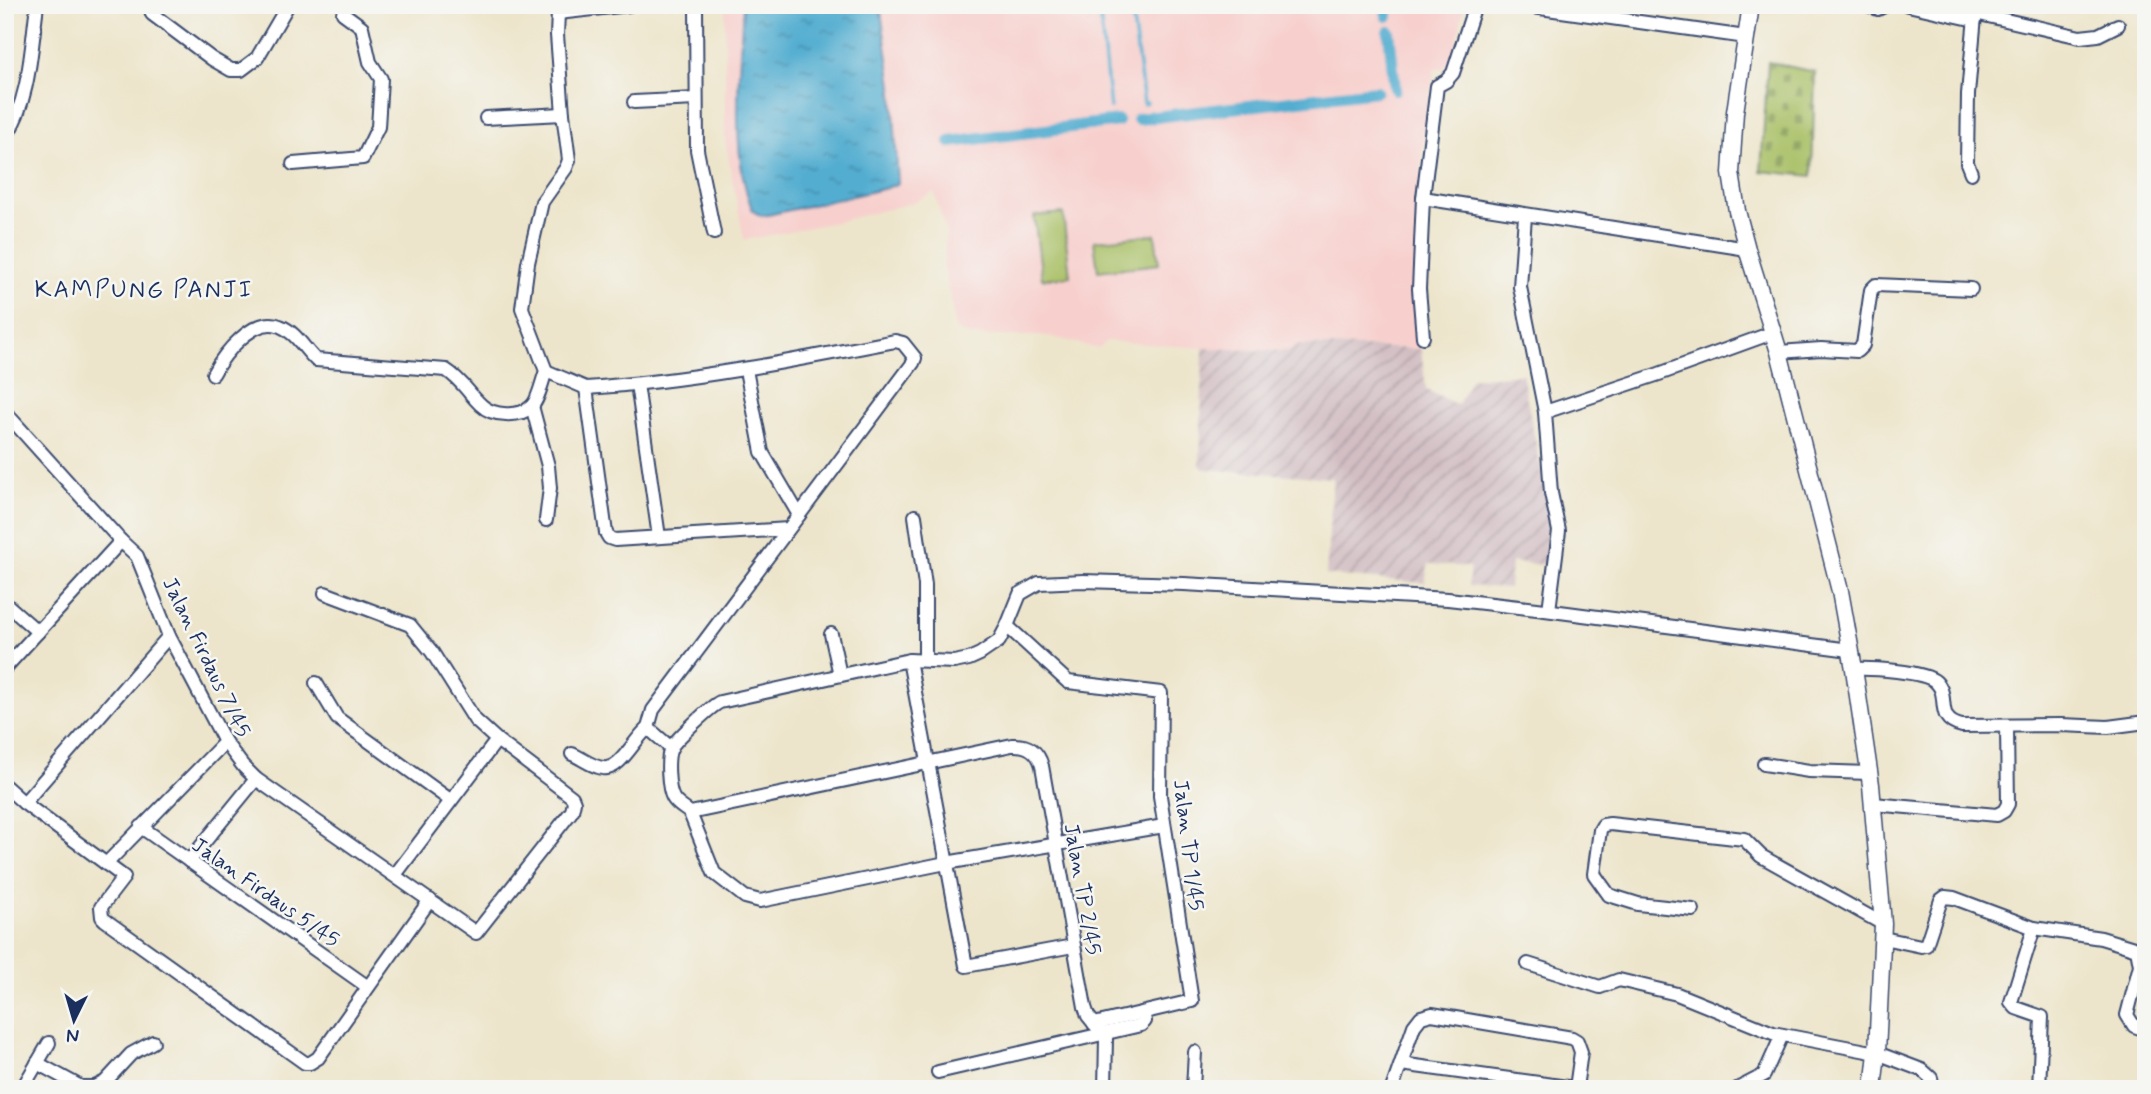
<svg xmlns="http://www.w3.org/2000/svg" width="2151" height="1094" font-family="Mynerve,sans-serif">
<defs>
<pattern id="industrial-furrows" width="10" height="10" patternUnits="userSpaceOnUse" patternTransform="scale(1.75)"><rect width="10" height="10" fill="#d2bec3"/><path d="M-1 1l2-2M0 10L10 0M9 11l2-2" fill="none" stroke="#aa9ba2"/></pattern>
<pattern id="cemetery-stones" width="16" height="16" patternUnits="userSpaceOnUse" patternTransform="scale(1.75)"><rect width="16" height="16" fill="#a8bf65"/><path d="M2 7V4a2 2 0 0 1 4 0v3zM10 15v-3a2 2 0 0 1 4 0v3z" fill="#889c56"/></pattern>
<pattern id="water-ripples" width="26" height="14" patternUnits="userSpaceOnUse" patternTransform="scale(1.75)"><rect width="26" height="14" fill="#53add0"/><path d="M2 4q2-2 4 0t4 0M15 11q2-2 4 0t4 0" fill="none" stroke="#448dac"/></pattern>
</defs>
<rect width="100%" height="100%" fill="#f6f6f2"/>
<filter id="ink" filterUnits="userSpaceOnUse"><feTurbulence type="fractalNoise" baseFrequency=".0143" numOctaves="2"/><feDisplacementMap in="SourceGraphic" scale="14" xChannelSelector="R" yChannelSelector="G"/><feConvolveMatrix kernelMatrix="1 2 1 2 8 2 1 2 1" color-interpolation-filters="sRGB"/></filter>
<filter id="wash" filterUnits="userSpaceOnUse"><feTurbulence type="fractalNoise" baseFrequency=".00686" numOctaves="4" result="noise"/><feDisplacementMap in="SourceGraphic" scale="28" xChannelSelector="R" yChannelSelector="G"/><feGaussianBlur stdDeviation="1.57" result="paint"/><feColorMatrix in="noise" values="0 0 0 0 0 0 0 0 0 0 0 0 0 0 0 0 0 1.4 0 .05"/><feComposite in="paint" operator="in"/></filter>
<g filter="url(#wash)">
<rect width="100%" height="100%" fill="#ede5cb"/>
<!-- built -->
<polygon fill="#f7d0cd" points="725,5 1464,5 1459,32 1448,68 1435,69 1425,120 1421,171 1417,288 1421,349 1298,345 1288,351 1248,349 1233,350 1106,341 1099,349 1049,336 970,336 956,330 944,266 946,231 934,192 912,203 837,222 744,240 725,140"/>
<!-- industrial -->
<polygon fill="url(#industrial-furrows)" points="1298,345 1421,349 1426,390 1458,405 1471,378 1522,374 1551,519 1546,565 1511,562 1509,588 1468,586 1470,567 1428,564 1425,583 1326,575 1333,478 1204,469 1200,465 1203,348 1288,351"/>
<!-- green -->
<g fill="#a8bf65" stroke="#627762" stroke-width="2">
<polygon points="1063,213 1070,276 1042,279 1034,216"/>
<polygon points="1155,234 1159,264 1098,271 1094,241"/>
</g>
<!-- cemetery -->
<polygon fill="url(#cemetery-stones)" stroke="#627762" stroke-width="2" points="1768,62 1815,72 1812,176 1761,171"/>
<!-- water -->
<path fill="url(#water-ripples)" stroke="#376e97" stroke-width="2" d="M 743,5 L 880,5 L 893,92 L 898,183 L 887,188 L 768,215 L 761,216 L 753,211 C 729,154 740,66 743,5 Z"/>
<g fill="none" stroke-linecap="round" stroke-linejoin="round">
<!-- stream -->
<g stroke="#53add0" stroke-width="3.5">
<polyline points="1099,5 1110,108"/>
<polyline points="1131,5 1144,104 1147,103"/>
<polyline points="1150,112 1151,118"/>
</g>
<!-- canal -->
<g stroke="#53add0" stroke-width="12">
<polyline points="1386,5 1387,16"/>
<polyline points="1389,32 1395,89"/>
<polyline points="1138,119 1376,91"/>
<polyline points="950,142 1118,121"/>
</g>
</g>
</g>
<g filter="url(#ink)">
<g fill="none" stroke-linecap="round" stroke-linejoin="round">
<defs>
<g id="minor">
<polyline points="150,5 152,14 212,59 231,70 241,70 257,58 288,5"/>
<polyline points="550,5 558,13 629,5"/>
<polyline points="696,5 697,150 714,233"/>
<polyline points="1475,5 1453,73 1446,81 1437,86 1423,198 1747,249"/>
<polyline points="1475,5 1533,7 1746,37"/>
<polyline points="1868,5 1878,9 1886,5"/>
<polyline points="1908,5 1975,20"/>
<polyline points="1975,13 2080,37 2098,35 2118,25"/>
<polyline points="634,102 696,99"/>
<polyline points="486,118 563,114"/>
<path d="M 5,138 C 30,100 31,49 37,5"/>
<polyline points="293,164 363,158 378,127 381,79 370,62 362,27 343,13"/>
<polyline points="1971,173 1967,163 1968,94 1976,5"/>
<polyline points="1423,198 1419,289 1423,337"/>
<polyline points="1525,216 1520,287 1545,412 1659,374 1772,333"/>
<polyline points="1779,352 1821,349 1857,351 1863,345 1871,290 1876,285 1971,289"/>
<polyline points="746,370 762,452 799,515"/>
<polyline points="546,371 586,388"/>
<path d="M 213,374 C 223,355 254,315 280,326 C 296,332 304,349 316,360 L 446,370 C 462,380 468,393 481,405 C 492,416 520,418 532,406 C 539,399 542,381 546,371 L 522,308 L 528,263 L 542,202 L 566,168 L 569,160 L 563,114 L 557,35 L 558,13"/>
<polyline points="637,384 659,537"/>
<polyline points="532,406 548,466 550,488 546,520"/>
<polyline points="5,412 121,541 137,556 169,636 225,742 243,766 256,779 476,933 572,811 574,802 572,797 497,740 475,720 432,652 410,625 325,593"/>
<polyline points="1545,412 1551,493 1559,531 1549,610"/>
<polyline points="915,516 925,585 925,660"/>
<polyline points="5,603 38,632"/>
<polyline points="1007,626 1068,682 1161,693 1160,796 1192,1001 1094,1024"/>
<polyline points="831,634 840,675"/>
<polyline points="909,660 966,966 1073,946"/>
<polyline points="5,668 121,541"/>
<path d="M 1854,669 C 1869,668 1925,671 1936,682 C 1951,697 1933,719 1962,726 L 2061,725 L 2108,727 L 2146,722"/>
<polyline points="316,683 337,718 450,800"/>
<path d="M 671,748 L 648,728 L 653,710 L 913,363 L 915,358 L 903,343 L 895,341 C 792,361 690,381 586,388 L 606,533 L 609,538 L 615,540 L 788,529"/>
<path d="M 572,754 C 582,758 592,767 603,768 C 620,771 634,739 648,728"/>
<polyline points="1764,764 1809,771 1869,773"/>
<polyline points="5,786 24,803 124,877 101,907 102,917 105,920 305,1063 310,1063 318,1058 430,900"/>
<polyline points="24,803 169,636"/>
<polyline points="1873,804 1997,815 2004,811 2008,804 2007,727"/>
<polyline points="690,813 714,873 745,897 760,901 946,863 1164,826"/>
<polyline points="141,827 368,987"/>
<polyline points="189,861 256,779"/>
<polyline points="106,864 225,742"/>
<polyline points="395,875 497,740"/>
<polyline points="1693,910 1638,904 1609,895 1594,874 1600,830 1603,825 1610,824 1744,839 1761,856 1883,924"/>
<polyline points="2034,928 2011,1002 2016,1008 2042,1017 2039,1089"/>
<polyline points="1883,938 1921,946 1926,945 1941,900 1945,897 1954,898 2034,928 2101,938 2137,949 2142,948 2146,942"/>
<polyline points="2137,949 2140,965 2127,1015 2134,1026 2146,1030"/>
<polyline points="1528,964 1600,987 1619,980 1677,994 1773,1033 1877,1053 1922,1070 1931,1078 1933,1089"/>
<polyline points="37,1063 81,1087 95,1087 105,1082 131,1054 153,1042"/>
<polyline points="1401,1064 1582,1089"/>
<polyline points="938,1072 1141,1025 1145,1021 1143,1014"/>
<polyline points="22,1089 49,1043"/>
<path d="M 1105,1089 L 1106,1038 L 1088,1016 L 1085,1007 L 1042,766 C 1038,751 1028,744 1012,745 L 690,813 C 684,808 677,805 673,798 C 668,789 666,758 671,748 C 675,740 711,706 720,702 L 909,660 L 954,662 L 969,659 L 980,654 L 999,641 L 1007,626 L 1020,594 L 1039,583 L 1083,581 L 1184,584 L 1448,599 L 1537,609 L 1850,650"/>
<polyline points="1193,1089 1195,1052"/>
<polyline points="1392,1089 1414,1026 1421,1017 1432,1014 1572,1038 1577,1041 1581,1052 1576,1088"/>
<polyline points="1737,1089 1764,1075 1782,1035"/>
</g>
<polyline id="major" points="1751,5 1735,112 1731,173 1737,211 1747,249 1779,352 1840,591 1854,669 1871,785 1883,924 1877,1053 1873,1089"/>
</defs>
<!-- minor casing -->
<use href="#minor" stroke="#3a4a6e" stroke-width="16"/>
<!-- major casing -->
<use href="#major" stroke="#3a4a6e" stroke-width="19"/>
<!-- minor -->
<use href="#minor" stroke="#fff" stroke-width="12"/>
<!-- major -->
<use href="#major" stroke="#fff" stroke-width="16"/>
</g>
</g>
<g text-anchor="middle" stroke-width="5" stroke-linejoin="round" paint-order="stroke">
<!-- street labels -->
<g font-size="21" fill="#1b2f5e" stroke="#f6f6f2">
<text transform="translate(207 657) rotate(64)" y="7">Jalan Firdaus 7/45</text>
<text transform="translate(1189 845) rotate(83)" y="7">Jalan TP 1/45</text>
<text transform="translate(1083 889) rotate(80)" y="7">Jalan TP 2/45</text>
<text transform="translate(266 892) rotate(35)" y="7">Jalan Firdaus 5/45</text>
</g>
<!-- quarter labels -->
<g font-size="24" letter-spacing="2" fill="#1b2f5e" stroke="#f6f6f2">
<text x="144" y="297">KAMPUNG PANJI</text>
</g>
</g>
<!-- margin -->
<rect width="2151" height="1094" fill="none" stroke="#f6f6f2" stroke-width="28"/>
<!-- north arrow -->
<g transform="translate(74 1020) rotate(185)" stroke="#f6f6f2" stroke-width="5" paint-order="stroke">
<path d="M0-5L12 26L0 18L-12 26Z" fill="#1b2f5e"/>
<text y="-10" font-size="19" font-weight="bold" text-anchor="middle" fill="#1b2f5e">N</text>
</g>
</svg>
